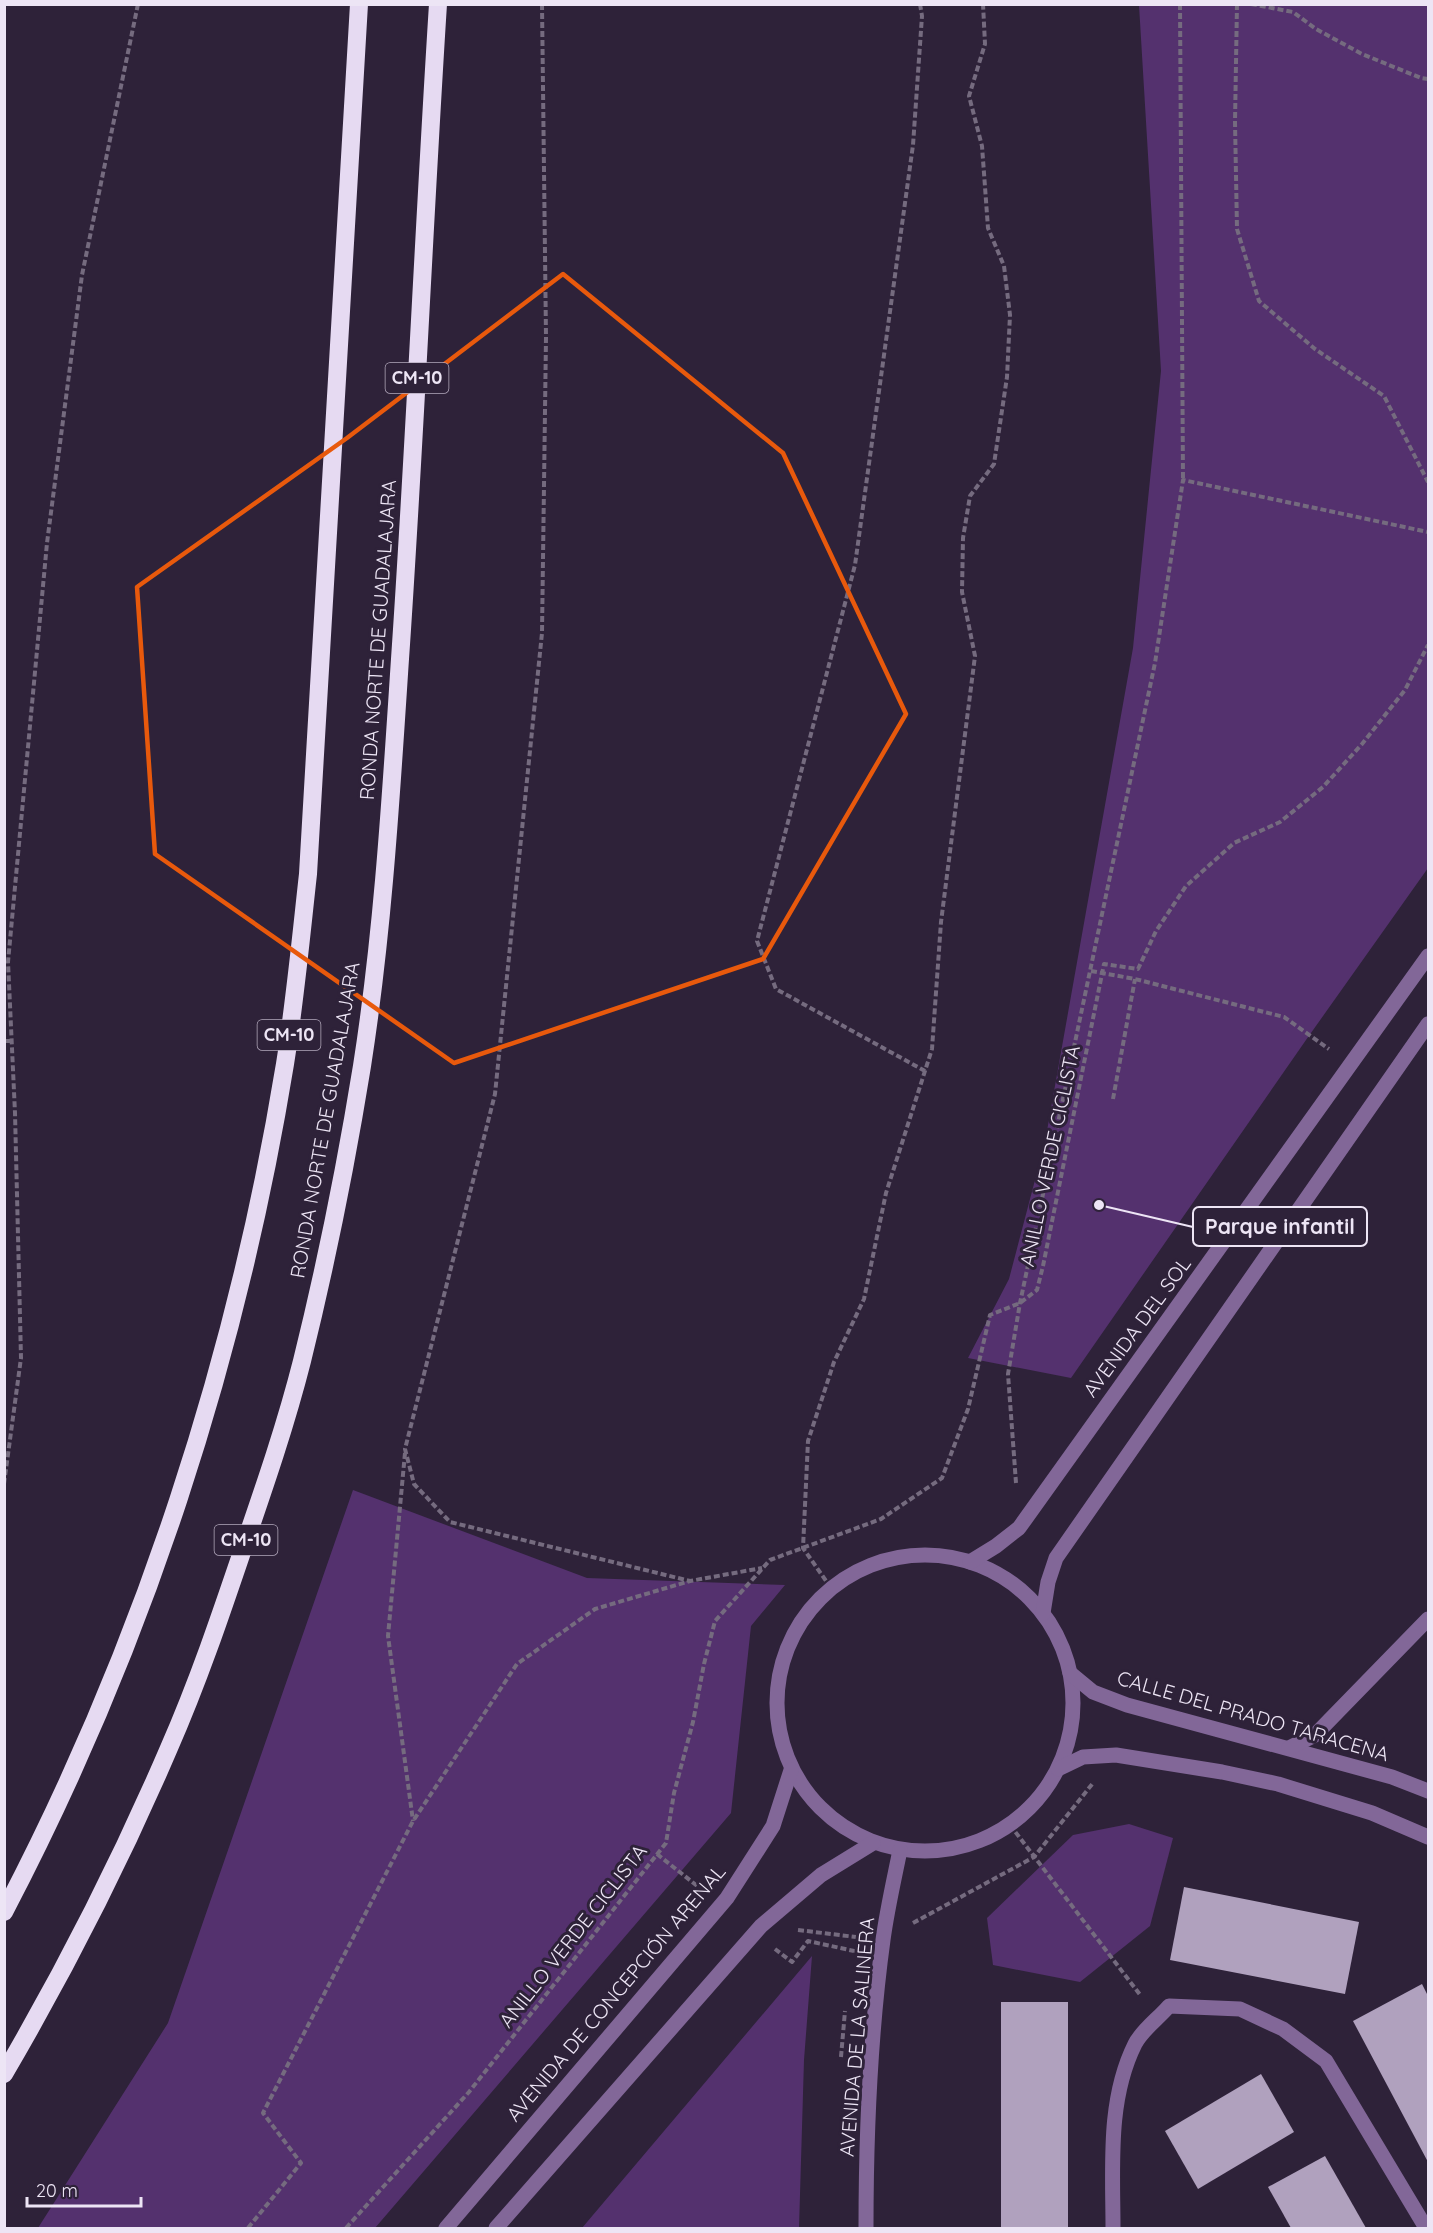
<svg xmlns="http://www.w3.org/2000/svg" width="1433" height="2233" font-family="Quicksand,sans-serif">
<rect width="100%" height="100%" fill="#2e2239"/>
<!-- green -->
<g fill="#54316e">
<polygon points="1139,5 1428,5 1428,868 1306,1040 1071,1378 968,1358 1009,1279 1045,1142 1133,648 1161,371"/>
<polygon points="353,1490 587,1578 785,1585 751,1626 731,1813 375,2228 38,2228 168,2023"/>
<polygon points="1129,1824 1173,1838 1150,1926 1080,1982 993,1965 987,1918 1073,1835"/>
<polygon points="812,1956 804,2060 799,2228 582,2228"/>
</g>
<!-- building -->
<g fill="#b0a1be">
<polygon points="1184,1887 1359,1922 1345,1994 1170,1960"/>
<polygon points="1422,1984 1428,1996 1428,2162 1353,2021"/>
<rect x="1001" y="2002" width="67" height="226"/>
<polygon points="1261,2074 1294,2132 1198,2189 1165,2131"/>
<polygon points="1325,2156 1366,2228 1291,2228 1268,2187"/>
</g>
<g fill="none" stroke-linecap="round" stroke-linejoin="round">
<!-- path -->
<g stroke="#756b7f" stroke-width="4" stroke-dasharray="6 3" stroke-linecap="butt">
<polyline points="542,4 546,337 542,633 495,1094 405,1449 414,1484 450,1522 690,1581"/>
<polyline points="920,4 922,16 913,145 855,565 757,941 776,989 925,1071"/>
<polyline points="1180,4 1183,480"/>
<polyline points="1237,4 1235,122 1237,229 1259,301 1315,349 1384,396 1428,482"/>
<polyline points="1251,4 1293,12 1316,29 1362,54 1421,78 1428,79"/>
<polyline points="1091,971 1135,979 1284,1017 1329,1049"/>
<polyline points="4,1041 12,1041"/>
<polyline points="1113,1099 1135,979"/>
<polyline points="405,1453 388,1636 413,1821"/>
<polyline points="1016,1483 1008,1374 1020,1303 1155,663 1183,480 1428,532"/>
<polyline points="4,1484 21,1358 15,1113 8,962 47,543 82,275 138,4"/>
<polyline points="831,1588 803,1548 808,1441 834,1362 864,1299 886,1193 932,1049 941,922 975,656 962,592 963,538 970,496 994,464 1007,377 1010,315 1004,266 988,228 982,146 969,96 985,44 983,4"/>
<polyline points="1010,1825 1141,1996"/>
<polyline points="657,1854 701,1889"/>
<polyline points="913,1923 1034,1857 1093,1783"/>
<polyline points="798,1930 856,1937"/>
<polyline points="775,1949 792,1962 808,1941 854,1951 853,1953"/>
<polyline points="841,2057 845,2011"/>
<polyline points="248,2228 301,2163 263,2113 413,1821 517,1664 595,1609 690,1581 762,1568"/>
<polyline points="346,2228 469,2092 666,1843 674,1793 693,1722 704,1664 715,1621 770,1560 881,1519 942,1478 968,1409 990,1315 1020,1303 1037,1290 1043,1266 1104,964 1138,969 1156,931 1186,886 1234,843 1280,822 1323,787 1362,744 1405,690 1428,645"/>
</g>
<!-- minor -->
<g stroke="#826798" stroke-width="15">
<circle cx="925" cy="1703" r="148"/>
<polyline points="970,1562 996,1546 1019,1528 1428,956"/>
<polyline points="1043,1613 1048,1582 1056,1558 1428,1024"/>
<polyline points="1070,1673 1093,1692 1127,1705 1392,1777 1428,1791"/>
<polyline points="1289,1748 1315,1735 1428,1619"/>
<polyline points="1058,1769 1083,1757 1116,1755 1222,1772 1278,1784 1372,1813 1428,1837"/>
<polyline points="446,2228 727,1898 773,1826 791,1770"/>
<polyline points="496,2228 761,1926 821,1875 873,1843"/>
<path d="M 866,2228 C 866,2133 870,2035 883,1940 C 887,1910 894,1880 900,1850"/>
<path d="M 1113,2228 C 1113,2167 1107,2100 1135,2044 C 1142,2030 1159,2018 1169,2006 L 1240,2009 L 1283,2029 L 1326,2061 L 1426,2228"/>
</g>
<!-- highway -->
<g stroke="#e6daf2" stroke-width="18">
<path d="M 4,1912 C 143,1647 237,1358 285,1064 C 295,1001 301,937 308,874 L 359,4"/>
<path d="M 4,2074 C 66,1968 121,1860 169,1748 C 198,1682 221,1614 244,1546 C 265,1485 286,1424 302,1361 C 326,1264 346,1165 362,1066 C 383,932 391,795 400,659 C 415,441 424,223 438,4"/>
</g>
</g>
<!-- marked area -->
<path fill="none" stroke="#e8590c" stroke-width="4.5" stroke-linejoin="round" d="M 563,274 L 783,453 L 906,714 L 763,959 L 454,1063 L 155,854 L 137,587 L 347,438 Z"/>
<g text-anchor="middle" stroke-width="6" stroke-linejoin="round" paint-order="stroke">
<!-- shield labels -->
<g fill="#2e2239" stroke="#b4aabd" stroke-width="1.5">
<rect x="385.5" y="363" width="63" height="30" rx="4.5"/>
<rect x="257.5" y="1020" width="63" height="30" rx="4.5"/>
<rect x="214.5" y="1525" width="63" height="30" rx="4.5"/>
</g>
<g font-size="18" font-weight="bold" fill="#ede5f5">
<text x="417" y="384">CM-10</text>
<text x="289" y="1041">CM-10</text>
<text x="246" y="1546">CM-10</text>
</g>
<!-- street labels -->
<g font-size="20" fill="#ede5f5" stroke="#2e2239">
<text transform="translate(378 640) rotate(-86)" y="7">RONDA NORTE DE GUADALAJARA</text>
<text transform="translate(325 1120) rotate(-80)" y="7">RONDA NORTE DE GUADALAJARA</text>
<text transform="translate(1050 1156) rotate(-78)" y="7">ANILLO VERDE CICLISTA</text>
<text transform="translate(1137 1327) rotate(-54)" y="7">AVENIDA DEL SOL</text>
<text transform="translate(1253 1716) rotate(16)" y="7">CALLE DEL PRADO TARACENA</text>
<text transform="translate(573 1936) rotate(-52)" y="7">ANILLO VERDE CICLISTA</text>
<text transform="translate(616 1993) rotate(-50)" y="7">AVENIDA DE CONCEPCIÓN ARENAL</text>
<text transform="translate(857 2037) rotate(-85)" y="7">AVENIDA DE LA SALINERA</text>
</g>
</g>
<!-- callouts -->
<path fill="none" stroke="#ede5f5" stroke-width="2" d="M1099 1205L1193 1227"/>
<circle fill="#ede5f5" stroke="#2e2239" stroke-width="2" cx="1099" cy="1205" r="6"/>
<rect fill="#2e2239" stroke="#ede5f5" stroke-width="2" x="1193" y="1207" width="174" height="39" rx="6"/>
<g font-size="21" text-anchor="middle" font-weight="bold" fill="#ede5f5">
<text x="1280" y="1234">Parque infantil</text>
</g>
<!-- border -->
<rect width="1433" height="2233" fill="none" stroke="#ede5f5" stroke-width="12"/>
<!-- scale -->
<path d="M27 2197v9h114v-9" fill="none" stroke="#ede5f5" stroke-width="3"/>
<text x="36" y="2197" font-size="18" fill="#ede5f5" stroke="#2e2239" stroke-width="4.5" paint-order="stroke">20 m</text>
</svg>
